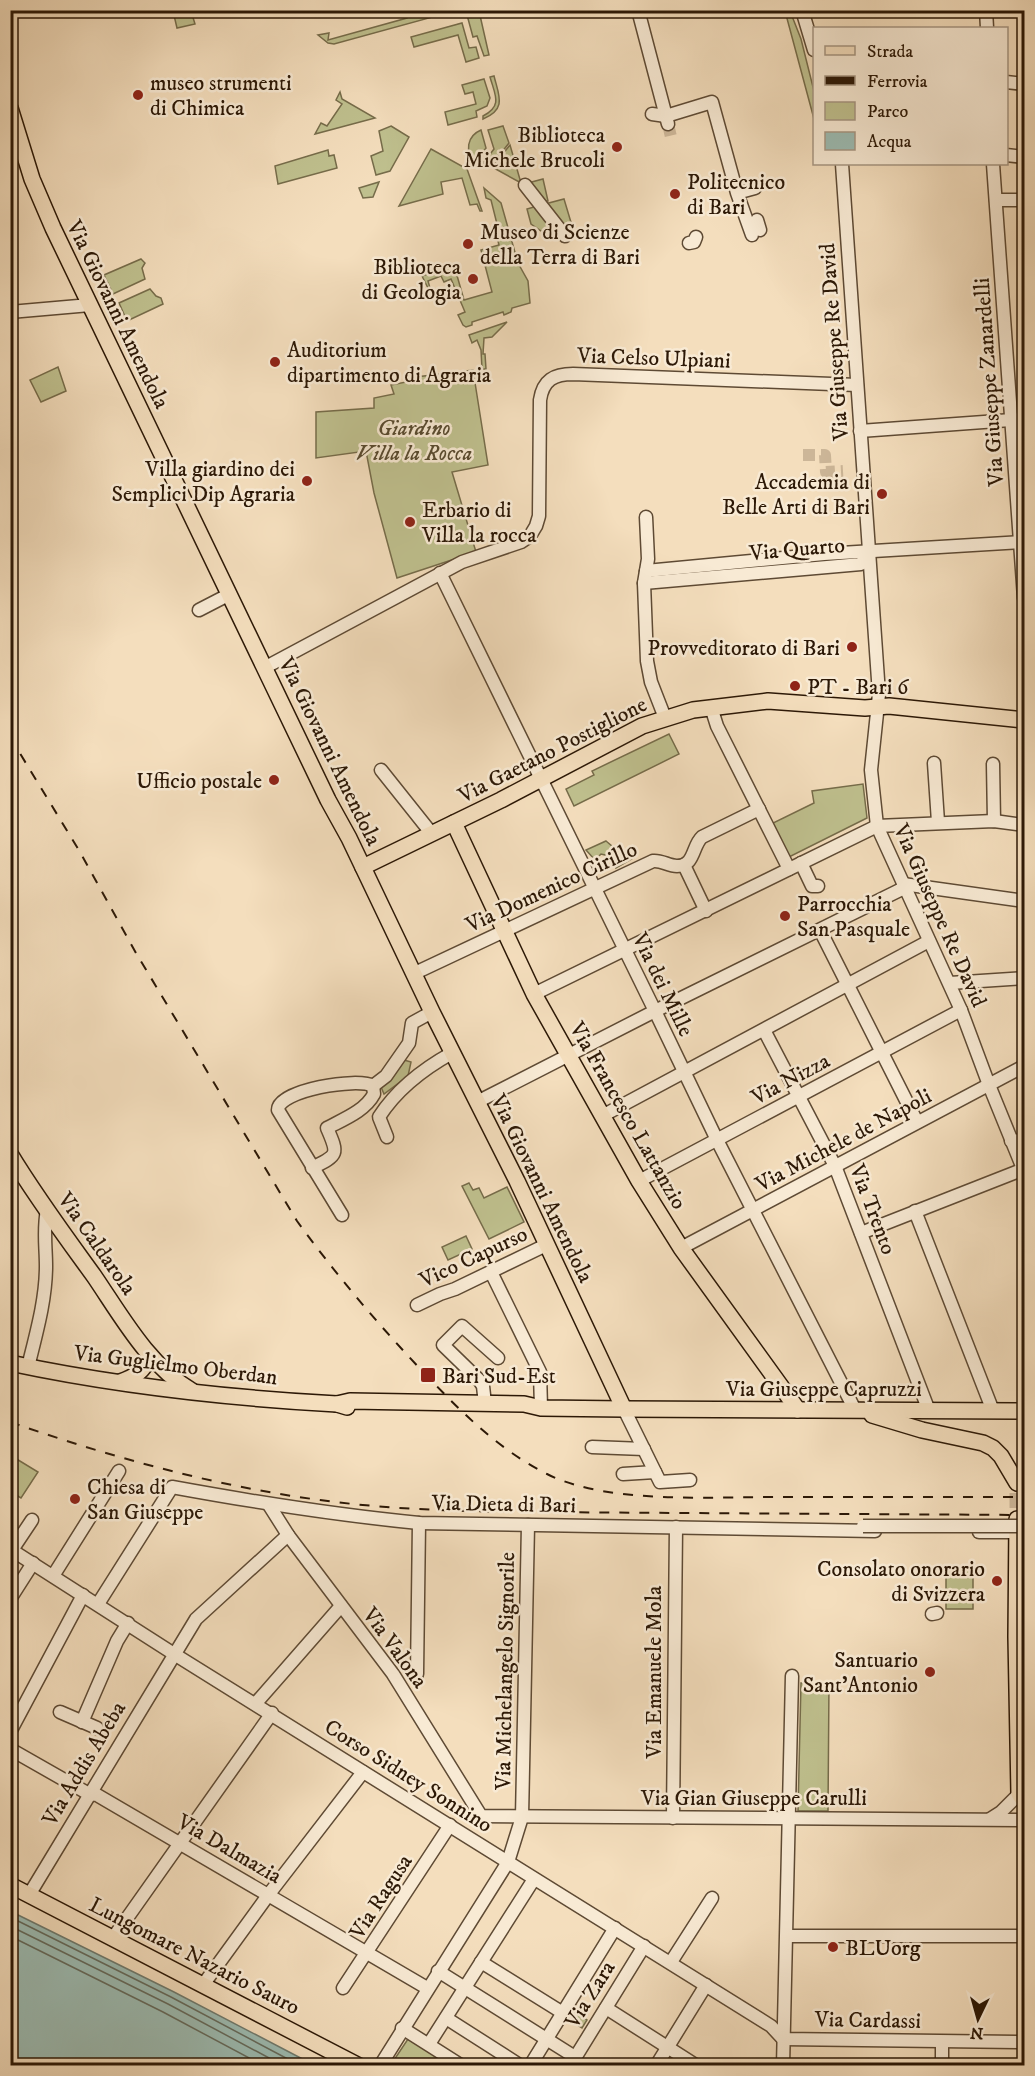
<svg xmlns="http://www.w3.org/2000/svg" width="1035" height="2076" font-family="'IM FELL DW Pica',serif">
<rect width="100%" height="100%" fill="#f4debd"/>
<filter id="stains"><feTurbulence type="fractalNoise" baseFrequency=".00333" numOctaves="4"/><feColorMatrix values="0 0 0 0 .2 0 0 0 0 .09 0 0 0 0 .02 0 0 0 .5 -.17"/></filter>
<radialGradient id="worn" r=".72"><stop offset=".6" stop-color="#630" stop-opacity="0"/><stop offset="1" stop-color="#630" stop-opacity=".3"/></radialGradient>
<!-- green -->
<g fill="#bfc08e" stroke="#766c4a" stroke-width="1.5">
<polygon points="173,11 191,11 195,24 177,28"/>
<polygon points="411,11 429,18 334,44 328,43 318,35 329,33 328,40 407,18"/>
<polygon points="479,11 489,55 484,56 477,36 473,37 467,15"/>
<polygon points="785,11 790,11 801,39 814,91 814,119"/>
<polygon points="462,23 469,48 476,47 479,58 466,62 458,35 414,47 411,37"/>
<path d="M 494,76 C 499,96 507,109 483,119 L 483,116 C 503,106 495,95 490,77 Z"/>
<polygon points="484,79 490,98 487,106 476,111 477,117 448,125 445,112 476,104 473,92 465,94 462,85"/>
<polygon points="340,92 342,99 375,118 315,134 321,123 327,126 342,104 336,100"/>
<polygon points="391,126 409,137 390,171 376,175 371,156 383,151 379,131"/>
<polygon points="503,126 509,143 490,167 483,163 494,149 488,130"/>
<path d="M 481,130 L 486,148 L 476,162 C 464,152 467,136 481,130 Z"/>
<polygon points="510,145 521,183 492,167"/>
<polygon points="431,149 467,169 482,211 480,211 477,204 470,205 462,178 441,182 443,194 399,206"/>
<polygon points="328,150 329,156 334,155 337,168 278,184 275,166"/>
<polygon points="543,179 548,201 543,202 528,183"/>
<polygon points="379,182 373,197 363,198 359,188"/>
<polygon points="484,188 501,203 518,263 528,281 530,303 512,308 511,312 504,315 503,312 472,322 472,325 466,327 463,325 458,315 465,312 451,279 444,282 441,276 428,281 430,288 428,288 422,276 454,265 464,300 492,292 481,250 499,245 494,225 497,224 491,200 486,198"/>
<polygon points="564,199 573,229 566,231 545,204"/>
<polygon points="537,206 558,236 544,233 531,224 527,209"/>
<polygon points="141,259 145,263 142,268 145,279 113,294 104,275"/>
<polygon points="150,289 156,296 161,298 163,304 127,321 119,303"/>
<polygon points="507,322 492,337 484,338 483,354 485,354 486,369 482,369 481,350 477,340 472,343 469,335"/>
<polygon points="58,367 66,391 41,402 30,380"/>
<polygon points="473,370 488,465 452,472 476,552 397,578 374,493 366,451 316,458 316,412 374,408 374,398 394,394 391,385 416,380 416,377"/>
<polygon points="669,734 679,754 574,806 566,789 594,775 592,771"/>
<polygon points="863,784 867,818 789,857 771,824 814,803 812,791"/>
<polygon points="606,841 612,846 621,848 623,853 614,860 609,860 605,855 601,854 595,860 586,850"/>
<polygon points="627,852 635,857 616,868 616,861"/>
<polygon points="404,1060 411,1062 408,1076 384,1094 381,1087"/>
<polygon points="469,1183 473,1190 479,1188 484,1198 507,1187 524,1222 489,1239 462,1186"/>
<polygon points="466,1236 472,1249 448,1260 442,1247"/>
<polygon points="10,1455 38,1472 21,1498 11,1492"/>
<rect x="946" y="1569" width="27" height="40"/>
<polygon points="801,1683 829,1683 828,1811 798,1811"/>
<polygon points="573,2011 587,2020 582,2028 568,2019"/>
<polygon points="408,2039 453,2066 390,2066"/>
</g>
<!-- water -->
<polygon fill="#9cbcb3" stroke="#6f7a6e" stroke-width="1.5" points="10,1911 174,1992 314,2065 11,2065"/>
<g fill="none" stroke-linecap="round" stroke-linejoin="round">
<!-- shore -->
<g stroke="#646a5c" stroke-width="1.5">
<polyline points="10,1917 171,1997 301,2066"/>
<polyline points="10,1926 168,2004 284,2066"/>
<polyline points="10,1936 163,2012 264,2066"/>
</g>
<!-- minor-tunnel -->
<g stroke="#ccb698" stroke-width="12" stroke-dasharray="12 6" stroke-linecap="butt">
<polyline points="668,124 671,137"/>
<polyline points="803,455 825,455 826,472 843,471"/>
</g>
<!-- major-tunnel -->
<polyline stroke="#ccb698" stroke-width="15" stroke-dasharray="15 8" stroke-linecap="butt" points="1017,1493 1017,1519"/>
<defs>
<g id="minor">
<polyline points="638,10 668,124"/>
<polyline points="802,10 814,50"/>
<polyline points="986,10 987,28"/>
<polyline points="1006,82 1024,84"/>
<polyline points="652,114 666,116 712,102 737,193 752,235"/>
<polyline points="1006,155 1024,157"/>
<polyline points="842,164 879,694 871,770 877,826 961,1010 989,1085 1024,1171"/>
<polyline points="993,164 1024,598"/>
<polyline points="525,185 565,236"/>
<polyline points="744,191 755,188"/>
<polyline points="996,200 1024,200"/>
<polyline points="757,220 760,230"/>
<polyline points="689,243 694,242 696,237"/>
<polyline points="10,312 90,305"/>
<polyline points="860,431 1024,419"/>
<polyline points="646,517 648,559 644,583 647,661 651,682 665,718"/>
<polyline points="646,571 824,554 1021,542"/>
<polyline points="440,573 655,1011 717,1140 855,1410"/>
<polyline points="644,583 861,564 868,552"/>
<polyline points="199,610 230,594"/>
<path d="M 264,668 L 462,562 L 521,542 L 530,536 L 536,526 L 539,516 L 540,400 C 543,380 554,374 573,374 L 857,385"/>
<polyline points="711,707 717,726 789,869"/>
<polyline points="934,763 938,822"/>
<polyline points="993,764 994,821"/>
<polyline points="381,770 432,834"/>
<polyline points="801,863 812,886 818,886"/>
<polyline points="684,865 706,911"/>
<polyline points="903,884 1024,901"/>
<polyline points="820,930 917,1122"/>
<path d="M 415,973 L 653,861 C 662,860 668,866 677,866 C 695,866 692,846 702,837 L 759,809"/>
<polyline points="950,983 1024,978"/>
<polyline points="534,994 877,826 994,821 1024,825"/>
<polyline points="764,1030 835,1166 929,1411"/>
<polyline points="373,1086 386,1076 409,1043 412,1023 432,1012"/>
<polyline points="477,1102 655,1011 904,888"/>
<polyline points="602,1116 929,941"/>
<path d="M 387,1137 L 379,1117 C 397,1089 423,1069 452,1053"/>
<polyline points="1011,1141 1024,1140"/>
<path d="M 312,1168 C 338,1155 339,1155 327,1128 C 344,1119 365,1111 374,1094 L 373,1086"/>
<polyline points="639,1181 961,1010"/>
<polyline points="915,1211 993,1411"/>
<path d="M 342,1215 L 278,1110 C 278,1090 358,1077 373,1086"/>
<polyline points="861,1233 1024,1169"/>
<polyline points="681,1248 1024,1066"/>
<polyline points="491,1272 540,1372 541,1408"/>
<polyline points="417,1305 440,1294 455,1289 546,1245"/>
<path d="M 28,1367 C 36,1334 46,1300 46,1266 C 46,1247 43,1230 47,1210"/>
<polyline points="485,1404 483,1386 479,1380 443,1345 462,1326 498,1358"/>
<polyline points="624,1409 660,1482 690,1480"/>
<polyline points="592,1447 644,1449"/>
<polyline points="623,1474 655,1472"/>
<polyline points="269,1505 288,1535 393,1674 481,1816 1024,1820"/>
<polyline points="979,1532 1017,1532"/>
<polyline points="10,1549 174,1654 771,2026 783,2039 1024,2042"/>
<polyline points="12,1550 32,1520"/>
<polyline points="53,1576 119,1471"/>
<polyline points="10,1599 33,1563"/>
<path d="M 98,1604 L 172,1487 C 254,1502 336,1515 419,1523 L 875,1531"/>
<polyline points="932,1614 937,1613"/>
<polyline points="417,1674 419,1523"/>
<polyline points="256,1703 341,1606"/>
<polyline points="60,1712 97,1728"/>
<polyline points="82,1722 117,1641 128,1623"/>
<polyline points="10,1732 83,1595"/>
<polyline points="10,1749 89,1794 97,1795 427,1988"/>
<polyline points="673,1818 676,1527"/>
<polyline points="990,1819 1001,1812 1019,1794"/>
<polyline points="29,1895 196,1619 288,1535"/>
<polyline points="787,1936 1024,1936"/>
<polyline points="113,1938 272,1713"/>
<polyline points="481,1962 563,2013"/>
<polyline points="671,1962 712,1898"/>
<polyline points="438,1971 575,2057"/>
<polyline points="203,1985 269,1894 363,1772"/>
<polyline points="343,1988 450,1825"/>
<polyline points="606,2008 697,2066"/>
<polyline points="446,2018 521,2066"/>
<polyline points="402,2028 462,2066"/>
<polyline points="429,2044 534,1879"/>
<polyline points="380,2066 508,1862 522,1817 528,1525"/>
<polyline points="530,2066 615,1928"/>
<polyline points="570,2066 644,1946"/>
<polyline points="656,2066 706,1985"/>
<polyline points="783,2066 792,1676"/>
<polyline points="942,2066 942,2042"/>
</g>
<g id="major">
<polyline points="10,108 32,179 53,228 328,800 349,838 432,1012 517,1181 624,1409"/>
<polyline points="454,823 534,994 639,1181 681,1248 798,1410"/>
<polyline points="363,867 501,800 642,726 693,710 768,701 865,708 889,706 1024,720"/>
<path d="M 10,1154 C 36,1197 65,1236 94,1276 C 122,1317 148,1365 192,1391"/>
<path d="M 10,1363 C 118,1386 228,1398 337,1404 L 347,1407"/>
<path d="M 120,1382 C 135,1377 144,1371 150,1356"/>
<polyline points="337,1404 350,1401 524,1404 541,1408 624,1409 1024,1411"/>
<polyline points="872,1415 922,1430 983,1443 993,1448 1001,1456 1017,1483"/>
<polyline points="1017,1519 1016,1637 1019,1794 1024,1801"/>
<polyline points="10,1885 359,2066"/>
</g>
</defs>
<!-- minor casing -->
<use href="#minor" stroke="#5e4a34" stroke-width="15"/>
<!-- major casing -->
<use href="#major" stroke="#2c1806" stroke-width="18"/>
<!-- minor -->
<use href="#minor" stroke="#f8ead4" stroke-width="12"/>
<!-- major -->
<use href="#major" stroke="#f4debd" stroke-width="15"/>
<!-- rail -->
<g stroke="#2c1806" stroke-width="2" stroke-dasharray="10 10" stroke-linecap="butt">
<path d="M 10,737 L 80,852 L 136,953 L 297,1221 C 337,1276 381,1328 428,1377 C 463,1414 501,1451 547,1474 C 606,1504 709,1497 775,1497 C 858,1497 941,1497 1024,1497"/>
<path d="M 10,1422 C 111,1457 214,1486 320,1500 C 385,1509 451,1511 516,1512 L 1024,1515"/>
</g>
<defs>
<polyline id="minor-bridge" points="863,1526 1024,1526"/>
</defs>
<!-- minor-bridge casing -->
<use href="#minor-bridge" stroke="#5e4a34" stroke-width="15" stroke-linecap="butt"/>
<!-- minor-bridge -->
<use href="#minor-bridge" stroke="#f8ead4" stroke-width="12"/>
</g>
<!-- markers -->
<g fill="#8f2418" stroke="#f8ead4" stroke-width="2">
<circle cx="138" cy="95" r="6"/>
<circle cx="617" cy="147" r="6"/>
<circle cx="675" cy="194" r="6"/>
<circle cx="468" cy="244" r="6"/>
<circle cx="473" cy="279" r="6"/>
<circle cx="275" cy="362" r="6"/>
<circle cx="307" cy="481" r="6"/>
<circle cx="882" cy="494" r="6"/>
<circle cx="410" cy="522" r="6"/>
<circle cx="852" cy="647" r="6"/>
<circle cx="795" cy="686" r="6"/>
<circle cx="274" cy="780" r="6"/>
<circle cx="785" cy="916" r="6"/>
<rect x="420" y="1367" width="16" height="16" rx="3"/>
<circle cx="75" cy="1499" r="6"/>
<circle cx="997" cy="1581" r="6"/>
<circle cx="930" cy="1672" r="6"/>
<circle cx="833" cy="1947" r="6"/>
</g>
<g text-anchor="middle" stroke-width="5" stroke-linejoin="round" paint-order="stroke">
<!-- poi labels -->
<g font-size="22" fill="#2c1806" stroke="#f8ead4" text-anchor="start">
<text x="150" y="90">museo strumenti<tspan x="150" dy="25">di Chimica</tspan></text>
<text x="605" y="142" text-anchor="end">Biblioteca<tspan x="605" dy="25">Michele Brucoli</tspan></text>
<text x="687" y="189">Politecnico<tspan x="687" dy="25">di Bari</tspan></text>
<text x="480" y="239">Museo di Scienze<tspan x="480" dy="25">della Terra di Bari</tspan></text>
<text x="461" y="274" text-anchor="end">Biblioteca<tspan x="461" dy="25">di Geologia</tspan></text>
<text x="287" y="357">Auditorium<tspan x="287" dy="25">dipartimento di Agraria</tspan></text>
<text x="295" y="476" text-anchor="end">Villa giardino dei<tspan x="295" dy="25">Semplici Dip Agraria</tspan></text>
<text x="870" y="489" text-anchor="end">Accademia di<tspan x="870" dy="25">Belle Arti di Bari</tspan></text>
<text x="422" y="517">Erbario di<tspan x="422" dy="25">Villa la rocca</tspan></text>
<text x="840" y="655" text-anchor="end">Provveditorato di Bari</text>
<text x="807" y="694">PT - Bari 6</text>
<text x="262" y="788" text-anchor="end">Ufficio postale</text>
<text x="797" y="911">Parrocchia<tspan x="797" dy="25">San Pasquale</tspan></text>
<text x="442" y="1383">Bari Sud-Est</text>
<text x="87" y="1494">Chiesa di<tspan x="87" dy="25">San Giuseppe</tspan></text>
<text x="985" y="1576" text-anchor="end">Consolato onorario<tspan x="985" dy="25">di Svizzera</tspan></text>
<text x="918" y="1667" text-anchor="end">Santuario<tspan x="918" dy="25">Sant'Antonio</tspan></text>
<text x="845" y="1955">BLUorg</text>
</g>
<!-- street labels -->
<g font-size="22" fill="#2c1806" stroke="#f8ead4">
<text transform="translate(119 314) rotate(64)" y="8">Via Giovanni Amendola</text>
<text transform="translate(833 342) rotate(-94)" y="8">Via Giuseppe Re David</text>
<text transform="translate(654 357) rotate(2)" y="8">Via Celso Ulpiani</text>
<text transform="translate(988 382) rotate(-94)" y="8">Via Giuseppe Zanardelli</text>
<text transform="translate(797 548) rotate(-5)" y="8">Via Quarto</text>
<text transform="translate(552 749) rotate(-27)" y="8">Via Gaetano Postiglione</text>
<text transform="translate(331 751) rotate(64)" y="8">Via Giovanni Amendola</text>
<text transform="translate(551 886) rotate(-25)" y="8">Via Domenico Cirillo</text>
<text transform="translate(941 915) rotate(66)" y="8">Via Giuseppe Re David</text>
<text transform="translate(664 984) rotate(64)" y="8">Via dei Mille</text>
<text transform="translate(790 1078) rotate(-28)" y="8">Via Nizza</text>
<text transform="translate(629 1115) rotate(60)" y="8">Via Francesco Lattanzio</text>
<text transform="translate(843 1139) rotate(-28)" y="8">Via Michele de Napoli</text>
<text transform="translate(543 1188) rotate(64)" y="8">Via Giovanni Amendola</text>
<text transform="translate(874 1209) rotate(69)" y="8">Via Trento</text>
<text transform="translate(98 1243) rotate(55)" y="8">Via Caldarola</text>
<text transform="translate(473 1256) rotate(-25)" y="8">Vico Capurso</text>
<text transform="translate(176 1364) rotate(7)" y="8">Via Guglielmo Oberdan</text>
<text x="824" y="1396">Via Giuseppe Capruzzi</text>
<text transform="translate(504 1503) rotate(1)" y="8">Via Dieta di Bari</text>
<text transform="translate(396 1647) rotate(54)" y="8">Via Valona</text>
<text transform="translate(504 1671) rotate(-89)" y="8">Via Michelangelo Signorile</text>
<text transform="translate(653 1672) rotate(-90)" y="8">Via Emanuele Mola</text>
<text transform="translate(83 1763) rotate(-59)" y="8">Via Addis Abeba</text>
<text transform="translate(409 1775) rotate(32)" y="8">Corso Sidney Sonnino</text>
<text x="754" y="1805">Via Gian Giuseppe Carulli</text>
<text transform="translate(230 1848) rotate(30)" y="8">Via Dalmazia</text>
<text transform="translate(380 1896) rotate(-57)" y="8">Via Ragusa</text>
<text transform="translate(195 1955) rotate(27)" y="8">Lungomare Nazario Sauro</text>
<text transform="translate(589 1994) rotate(-58)" y="8">Via Zara</text>
<text transform="translate(868 2019) rotate(1)" y="8">Via Cardassi</text>
</g>
<!-- park labels -->
<g font-size="22" font-style="italic" fill="#584a2f" stroke="#f8ead4">
<text x="414" y="435">Giardino<tspan x="414" dy="25">Villa la Rocca</tspan></text>
</g>
</g>
<!-- margin -->
<rect width="1035" height="2076" fill="none" stroke="#f4debd" stroke-width="36"/>
<rect x="12" y="12" width="1011" height="2052" fill="none" stroke="#2c1806" stroke-width="3"/>
<rect x="18" y="18" width="999" height="2040" fill="none" stroke="#2c1806" stroke-width="1.5"/>
<!-- legend -->
<rect x="813" y="27" width="195" height="138" fill="#f8ead4" stroke="#a69682" stroke-width="1.5"/>
<rect x="825" y="46" width="30" height="9" fill="#f4debd" stroke="#a69682" stroke-width="1.5"/>
<text x="867" y="57" font-size="18" fill="#2c1806">Strada</text>
<rect x="825" y="76" width="30" height="9" fill="#2c1806" stroke="#a69682" stroke-width="1.5"/>
<text x="867" y="87" font-size="18" fill="#2c1806">Ferrovia</text>
<rect x="825" y="102" width="30" height="18" fill="#bfc08e" stroke="#a69682" stroke-width="1.5"/>
<text x="867" y="117" font-size="18" fill="#2c1806">Parco</text>
<rect x="825" y="132" width="30" height="18" fill="#9cbcb3" stroke="#a69682" stroke-width="1.5"/>
<text x="867" y="147" font-size="18" fill="#2c1806">Acqua</text>
<!-- north arrow -->
<g transform="translate(978 2019) rotate(185)" stroke="#f8ead4" stroke-width="4.5" paint-order="stroke">
<path d="M0-4.5L10 22L0 15L-10 22Z" fill="#2c1806"/>
<text y="-9" font-size="16" font-weight="bold" text-anchor="middle" fill="#2c1806">N</text>
</g>
<rect width="100%" height="100%" filter="url(#stains)"/>
<rect width="100%" height="100%" fill="url(#worn)"/>
</svg>
